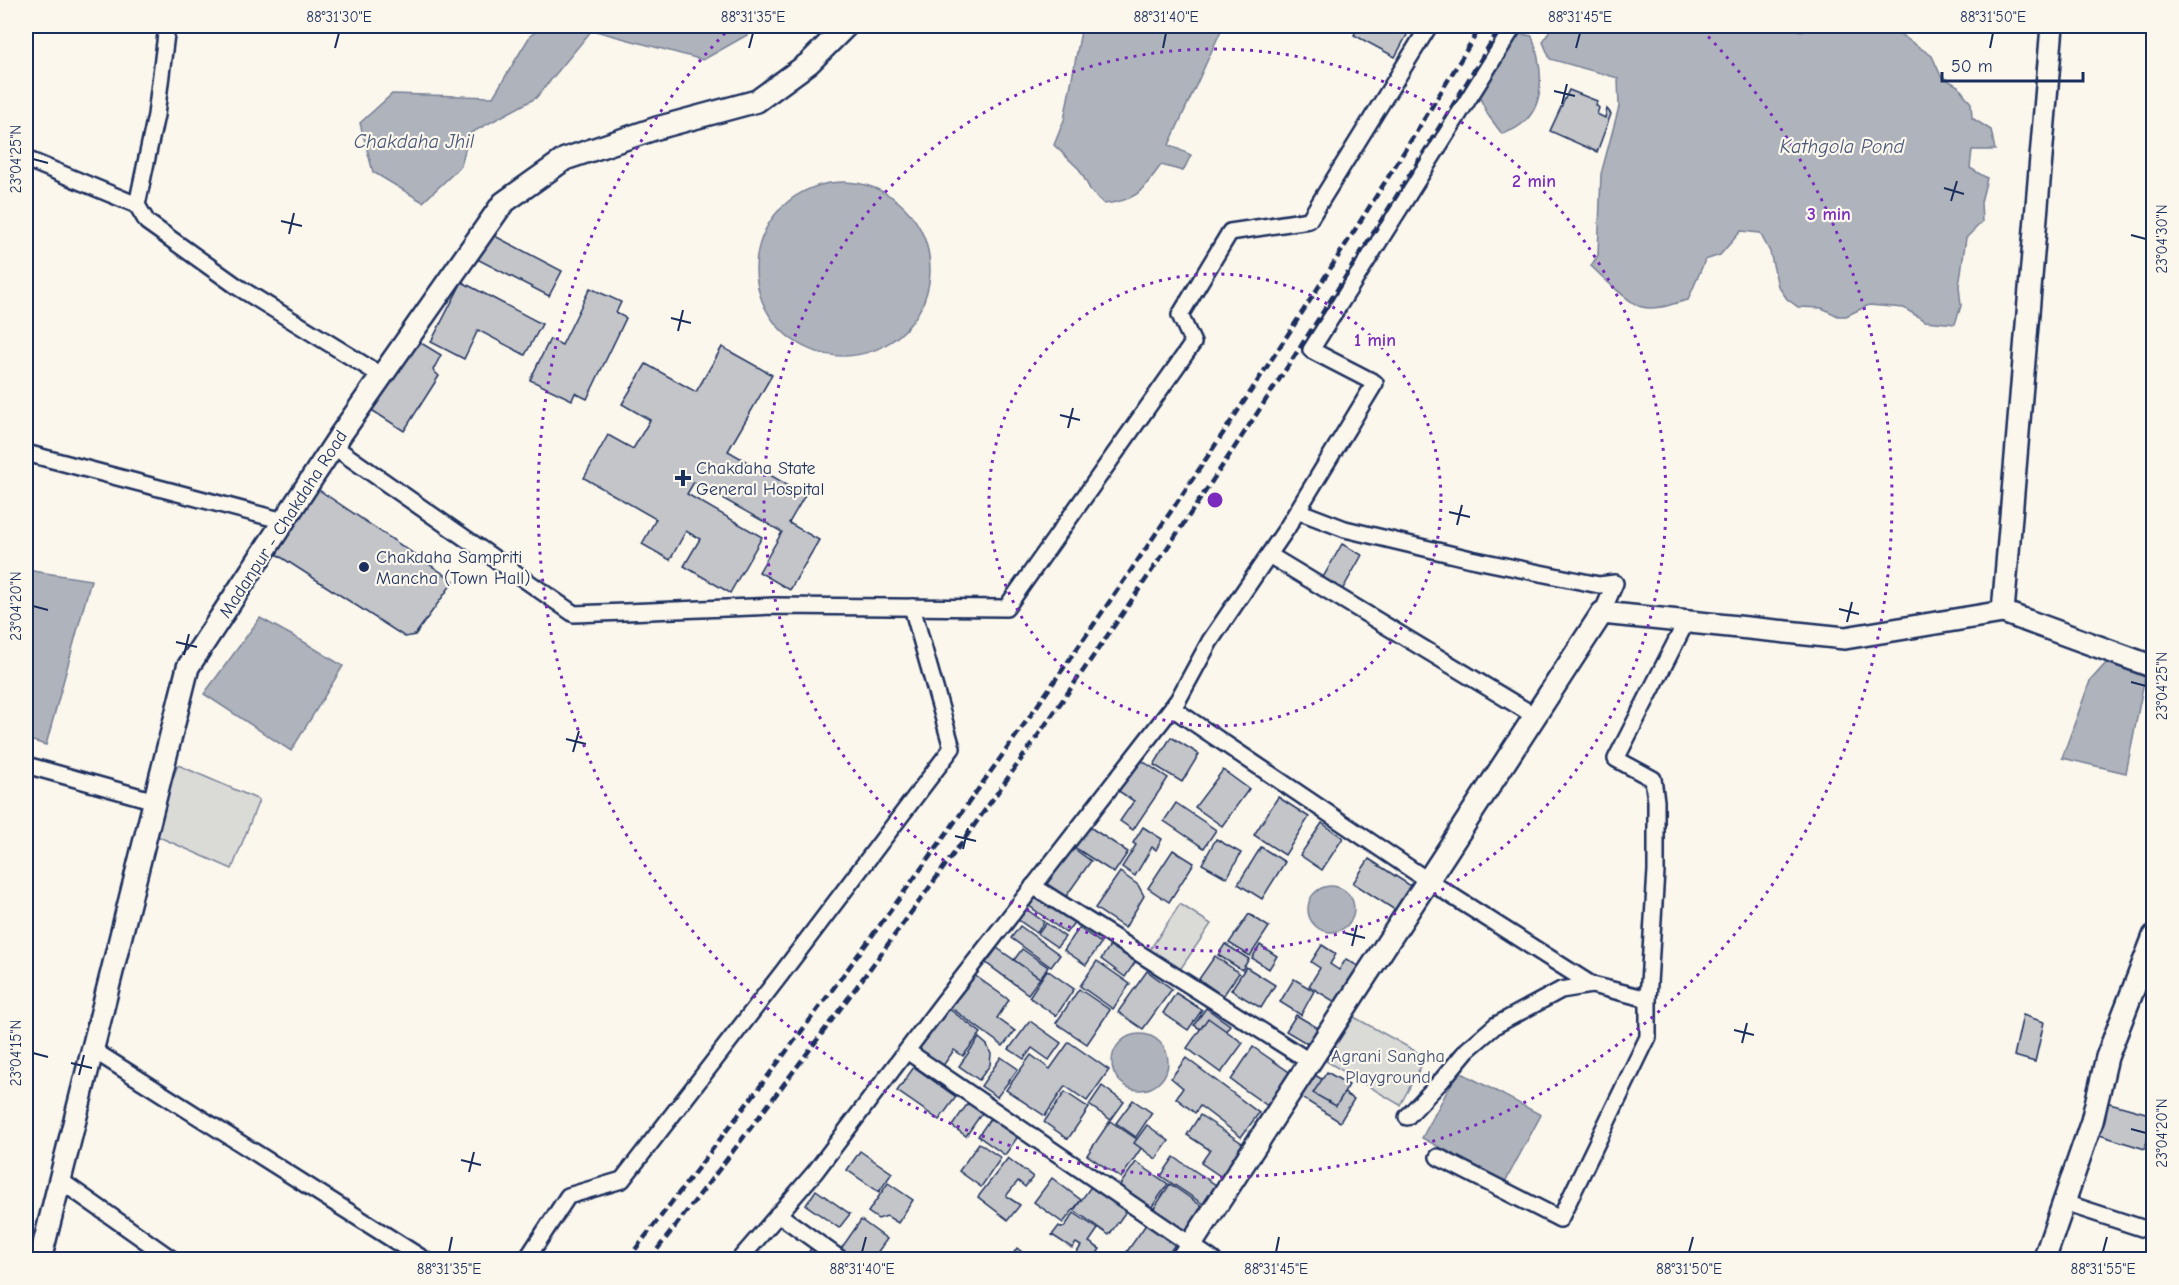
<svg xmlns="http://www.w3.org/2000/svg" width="2179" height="1285" font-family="'Comic Neue',sans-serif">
<rect width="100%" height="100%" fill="#fbf7ec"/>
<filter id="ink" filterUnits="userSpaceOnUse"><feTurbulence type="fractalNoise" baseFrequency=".0167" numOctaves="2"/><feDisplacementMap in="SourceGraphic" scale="12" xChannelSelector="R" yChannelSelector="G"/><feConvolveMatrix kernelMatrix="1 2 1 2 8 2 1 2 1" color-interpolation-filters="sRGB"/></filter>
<g filter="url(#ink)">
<!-- green -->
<g fill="#dadad7" stroke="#7a849a" stroke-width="1.5">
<polygon points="178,765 259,800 232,869 150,833"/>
<polygon points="1180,904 1211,924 1175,977 1145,957"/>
<polygon points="1354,1017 1426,1057 1400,1105 1326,1061"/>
</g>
<!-- water -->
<g fill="#afb3bb" stroke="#747e96" stroke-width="1.5">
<polygon points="543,26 763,26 703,60 592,30 536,98 469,134 461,166 423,202 373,172 360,123 392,94 493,97 530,36"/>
<path d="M 1082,26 L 1223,26 L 1169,145 L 1191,155 L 1183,171 L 1161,165 C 1142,191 1138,200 1104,204 L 1091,191 L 1079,169 L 1054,145 L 1064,120 Z"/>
<path d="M 1552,26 L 1785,26 L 1801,31 L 1819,26 L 1888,26 L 1932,56 L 1941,76 L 1958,86 L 1971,103 L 1972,118 L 1991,130 L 1995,150 L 1972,150 L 1970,168 L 1987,178 L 1981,202 L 1982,222 L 1966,238 L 1959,286 L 1961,306 L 1955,324 L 1925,321 L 1904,308 L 1869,305 L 1846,316 L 1838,316 L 1822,308 L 1798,307 L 1787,299 L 1778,286 L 1770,252 L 1760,233 L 1741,231 L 1720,255 L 1705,260 L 1688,300 C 1675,303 1656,311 1642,307 C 1631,305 1600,275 1591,266 L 1598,255 L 1601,174 L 1619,107 L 1618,78 L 1550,59 L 1543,42 Z"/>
<path d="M 1516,33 L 1532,36 C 1545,74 1548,120 1502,134 L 1488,115 L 1478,94 Z"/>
<circle cx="843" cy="269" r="87"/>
<polygon points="26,570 91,580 46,745 26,739"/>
<polygon points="260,618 304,642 343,666 291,751 204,694"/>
<polygon points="2108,661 2145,677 2126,773 2062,758 2090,681"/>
<circle cx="1331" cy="909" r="23"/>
<circle cx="1140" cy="1062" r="28"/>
<polygon points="1458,1071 1541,1115 1505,1182 1422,1138"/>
</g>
<!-- building -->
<g fill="#c3c5c9" stroke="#1b2f5e" stroke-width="1.5">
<polygon points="1359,26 1398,26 1409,31 1395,57 1354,35"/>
<polygon points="1569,90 1597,101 1596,105 1599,108 1597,114 1605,118 1607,109 1611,114 1597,152 1550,131"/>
<polygon points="491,234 562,271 549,296 477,259"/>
<polygon points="462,282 542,324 525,355 478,330 464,359 431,342"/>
<polygon points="590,288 621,302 616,313 626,318 587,399 575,393 572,400 530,380 550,339 562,345"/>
<polygon points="416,340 441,355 433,370 439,376 404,431 370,409"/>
<polygon points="722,347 772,375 728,451 805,495 789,523 819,540 790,590 759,572 782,532 694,482 687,494 762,537 730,593 684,566 700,539 686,531 670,560 642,544 656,519 584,478 608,435 633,449 650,420 622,404 646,364 696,392"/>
<polygon points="316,488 454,581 415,635 405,637 273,552"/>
<polygon points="1342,544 1362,555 1341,592 1321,581"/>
<polygon points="1171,737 1199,754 1182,782 1154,765"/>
<polygon points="1138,758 1168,778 1133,830 1120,821 1134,801 1117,790"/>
<polygon points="1223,770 1249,789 1222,826 1195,807"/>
<polygon points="1278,797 1309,817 1285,855 1254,835"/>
<polygon points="1176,803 1216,830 1204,848 1164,821"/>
<polygon points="1322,823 1343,838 1322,870 1300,855"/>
<polygon points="1085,824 1128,852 1114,873 1071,845"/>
<polygon points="1143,827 1162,839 1156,850 1152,847 1135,876 1122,867 1136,845 1133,843"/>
<polygon points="1216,839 1241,853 1227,878 1202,864"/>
<polygon points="1070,846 1091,861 1062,902 1041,887"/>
<polygon points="1261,847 1285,862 1262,899 1238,884"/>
<polygon points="1173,850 1194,863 1169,902 1148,888"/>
<polygon points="1369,859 1414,888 1398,912 1353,883"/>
<polygon points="1120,872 1138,885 1144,896 1125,928 1095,908"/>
<polygon points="1033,889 1076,920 1066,933 1024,902"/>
<polygon points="1022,906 1044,922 1037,933 1014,917"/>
<polygon points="1249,914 1269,927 1250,956 1229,943"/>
<polygon points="1046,923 1065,937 1057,947 1038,934"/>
<polygon points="1020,926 1060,955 1051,967 1011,938"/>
<polygon points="1079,928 1101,943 1086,965 1064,950"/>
<polygon points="1111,944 1136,961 1125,977 1101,959"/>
<polygon points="1225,944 1249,959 1242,970 1218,955"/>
<polygon points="1260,945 1277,956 1269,969 1252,958"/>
<polygon points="1322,945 1336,954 1330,964 1339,970 1346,959 1358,966 1335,1002 1309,986 1320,968 1311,962"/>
<polygon points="997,948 1040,978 1028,994 986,963"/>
<polygon points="1022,949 1048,967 1040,978 1014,960"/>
<polygon points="1215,956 1239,973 1223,996 1199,979"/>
<polygon points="1097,961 1130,984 1113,1009 1080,986"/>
<polygon points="1246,967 1275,985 1261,1008 1231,990"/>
<polygon points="1047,970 1074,989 1056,1016 1029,997"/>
<polygon points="1147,971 1172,989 1143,1029 1118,1012"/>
<polygon points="970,972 1009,1000 997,1018 1015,1031 1003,1046 946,1004"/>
<polygon points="1294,979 1314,991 1301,1015 1280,1002"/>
<polygon points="1079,989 1110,1010 1087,1044 1056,1023"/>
<polygon points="1176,993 1202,1010 1188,1030 1163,1013"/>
<polygon points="944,1005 981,1033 963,1056 954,1050 940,1070 921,1056 918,1040"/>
<polygon points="1206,1008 1230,1025 1219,1041 1194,1025"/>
<polygon points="1296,1015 1318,1028 1308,1044 1286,1031"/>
<polygon points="2023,1015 2044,1022 2035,1062 2014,1056"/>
<polygon points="1208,1018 1243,1043 1221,1073 1187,1048"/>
<polygon points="1030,1021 1061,1043 1049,1060 1032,1048 1024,1059 1009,1049"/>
<polygon points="979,1038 987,1045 991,1054 990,1065 979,1080 959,1066"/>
<polygon points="1069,1042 1109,1070 1087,1101 1065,1086 1045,1116 1006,1090 1031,1055 1050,1069"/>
<polygon points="1253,1047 1295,1076 1272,1109 1231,1080"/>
<polygon points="1001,1057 1018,1069 997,1097 981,1086"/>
<polygon points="1186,1058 1259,1113 1241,1137 1200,1106 1195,1113 1176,1098 1183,1088 1171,1078"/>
<polygon points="914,1067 956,1097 939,1120 897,1091"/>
<polygon points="1310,1072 1354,1099 1340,1122 1296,1094"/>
<polygon points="1327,1072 1349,1085 1336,1106 1313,1093"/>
<polygon points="1102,1086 1124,1102 1111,1120 1089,1105"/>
<polygon points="1065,1092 1089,1108 1068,1139 1044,1122"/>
<polygon points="1133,1100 1152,1113 1136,1137 1116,1123"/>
<polygon points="2106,1102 2153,1115 2145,1149 2096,1134"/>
<polygon points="968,1103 982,1113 966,1136 952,1126"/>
<polygon points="1200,1115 1245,1145 1223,1178 1201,1163 1210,1150 1187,1135"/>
<polygon points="992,1116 1019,1135 1005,1155 978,1136"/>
<polygon points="1110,1121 1144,1144 1121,1178 1087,1155"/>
<polygon points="1147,1125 1169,1141 1156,1159 1134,1143"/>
<polygon points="979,1143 1001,1158 981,1187 959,1171"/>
<polygon points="860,1151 892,1173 879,1192 847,1170"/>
<polygon points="1174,1157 1216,1185 1203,1204 1161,1176"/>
<polygon points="1008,1158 1033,1177 1025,1187 1018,1181 1006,1196 1020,1205 1008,1220 978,1197"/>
<polygon points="1136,1162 1168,1184 1149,1211 1117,1189"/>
<polygon points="1052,1178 1081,1200 1063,1223 1034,1202"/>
<polygon points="1095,1181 1130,1206 1109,1235 1074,1210"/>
<polygon points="888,1183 913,1200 898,1223 887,1216 878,1219 868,1212"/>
<polygon points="1170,1184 1206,1209 1186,1237 1151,1213"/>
<polygon points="816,1190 850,1214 839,1228 806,1205"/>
<polygon points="1074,1213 1098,1229 1089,1242 1100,1249 1093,1260 1082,1260 1075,1255 1081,1246 1076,1243 1072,1248 1052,1235 1059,1226 1062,1228 1065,1226"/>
<polygon points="861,1220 887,1239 872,1260 847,1260 838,1253"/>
<polygon points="1147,1223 1176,1243 1164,1260 1121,1260"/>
<polygon points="813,1245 832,1260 817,1260 808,1253"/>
<polygon points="1017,1248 1032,1260 1009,1260"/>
</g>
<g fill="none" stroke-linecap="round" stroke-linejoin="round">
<defs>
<g id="street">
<polyline points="167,26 156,115 137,205 147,222 238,287 382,376"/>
<polyline points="26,159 137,205"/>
<polyline points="333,446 574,614 775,606 1006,608 1193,343 1180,315 1230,232 1309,220 1429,26"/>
<polyline points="26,453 284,521"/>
<polyline points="1298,511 1345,529 1471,559 1599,585 1615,583 1602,613"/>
<polyline points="1269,555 1535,716"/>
<polyline points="1172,708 1427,880 1592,985 1561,990 1496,1025 1467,1050 1442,1080 1407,1117"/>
<polyline points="26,765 155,801"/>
<polyline points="1033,886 1309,1061"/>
<polyline points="1592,985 1648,999"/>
<polyline points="93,1050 425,1260"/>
<polyline points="907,1051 1213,1260"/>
<polyline points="1438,1157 1560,1219 1648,1037 1648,999 1656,871 1656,801 1653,779 1616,759 1686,622"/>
<polyline points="61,1181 173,1260"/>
<polyline points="2062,1202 2154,1232"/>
<polyline points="778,1214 842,1260"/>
<polyline points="532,1260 530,1254 568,1196 622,1180 782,973 952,748 912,607"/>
<polyline points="739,1260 815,1172 942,1004 1178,700 1210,641 1287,528 1375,383 1311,350 1514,26"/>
</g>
<g id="secondary">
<polyline points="2003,612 2052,26"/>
<polyline points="40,1260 188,667 341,434 503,203 565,159 657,128 757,101 809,63 846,26"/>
<polyline points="1181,1260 1602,613 1845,638 2003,612 2154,667"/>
<polyline points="2044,1260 2092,1121 2107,1057 2154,936"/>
</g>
</defs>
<!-- street casing -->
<use href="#street" stroke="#1b2f5e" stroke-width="20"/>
<!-- secondary casing -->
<use href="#secondary" stroke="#1b2f5e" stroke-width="26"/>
<!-- street -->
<use href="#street" stroke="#fbf7ec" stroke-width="15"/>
<!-- secondary -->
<use href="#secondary" stroke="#fbf7ec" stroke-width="21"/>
<!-- rail -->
<g stroke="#1b2f5e" stroke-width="4.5" stroke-dasharray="9 4.5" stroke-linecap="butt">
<path d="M 627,1260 C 935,864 1222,455 1481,26"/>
<path d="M 649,1260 C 957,865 1243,454 1501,26"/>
</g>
</g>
</g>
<!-- ticks -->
<path fill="none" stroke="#1b2f5e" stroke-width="2" d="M 335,48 L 339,33M 749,48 L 753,33M 1163,48 L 1166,33M 1576,48 L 1580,33M 1990,48 L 1993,33M 1554,91 L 1575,96M 1562,104 L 1567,84M 33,159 L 48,163M 1944,188 L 1964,194M 1951,201 L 1957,181M 281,221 L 302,226M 289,234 L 294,213M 2131,235 L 2146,239M 671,318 L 691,323M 678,331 L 683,310M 1060,415 L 1080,420M 1068,428 L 1073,408M 1449,512 L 1470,517M 1457,525 L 1462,505M 33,606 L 48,610M 1839,609 L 1859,614M 1847,622 L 1852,602M 176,642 L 197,647M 184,655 L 189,634M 2131,682 L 2146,686M 566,739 L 586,744M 573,752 L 579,731M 955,836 L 976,841M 963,849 L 968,828M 1345,933 L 1365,938M 1352,946 L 1357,925M 1734,1030 L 1754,1035M 1742,1043 L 1747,1023M 33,1053 L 48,1057M 71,1063 L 92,1068M 79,1075 L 84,1055M 2131,1129 L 2146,1133M 461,1160 L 481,1165M 469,1172 L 474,1152M 449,1252 L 452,1237M 862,1252 L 866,1237M 1276,1252 L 1279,1237M 1689,1252 L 1693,1237M 2103,1252 L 2107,1237"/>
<!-- distance rings -->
<g fill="none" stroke="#7b2cbf" stroke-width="3" stroke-dasharray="3 6">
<circle cx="1215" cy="500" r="226"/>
<circle cx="1215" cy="500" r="451"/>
<path d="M1702 30A677 677 0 1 1 728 30"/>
</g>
<!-- markers -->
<g fill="#1b2f5e" stroke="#fbf7ec" stroke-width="2">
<path d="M680 469h6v6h6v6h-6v6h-6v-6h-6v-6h6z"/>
<circle cx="364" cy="567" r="6"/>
</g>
<g text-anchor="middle" stroke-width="4.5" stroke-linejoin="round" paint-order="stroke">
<!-- poi labels -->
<g font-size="18" fill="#1b2f5e" stroke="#fbf7ec" text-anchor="start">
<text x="696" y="474">Chakdaha State<tspan x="696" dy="21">General Hospital</tspan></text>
<text x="376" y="563">Chakdaha Sampriti<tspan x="376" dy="21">Mancha (Town Hall)</tspan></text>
</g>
<!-- street labels -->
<g font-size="18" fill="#1b2f5e" stroke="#fbf7ec">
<text transform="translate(283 524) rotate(-57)" y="6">Madanpur - Chakdaha Road</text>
</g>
<!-- park labels -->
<g font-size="18" fill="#415176" stroke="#fbf7ec">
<text x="1388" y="1062">Agrani Sangha<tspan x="1388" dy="21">Playground</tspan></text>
</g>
<!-- water labels -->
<g font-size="20" font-style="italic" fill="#47577a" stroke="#fbf7ec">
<text x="414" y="148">Chakdaha Jhil</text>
<text x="1842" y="153">Kathgola Pond</text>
</g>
</g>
<circle cx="1215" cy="500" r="9" fill="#7b2cbf" stroke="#fbf7ec" stroke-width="3"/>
<g font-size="18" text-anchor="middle" font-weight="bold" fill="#7b2cbf" stroke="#fbf7ec" stroke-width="4.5" stroke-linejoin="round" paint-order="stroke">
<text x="1534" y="187">2 min</text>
<text x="1829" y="220">3 min</text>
<text x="1375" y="346">1 min</text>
</g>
<!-- margin -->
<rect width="2179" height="1285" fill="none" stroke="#fbf7ec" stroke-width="66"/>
<!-- scale -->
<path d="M1942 72v9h141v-9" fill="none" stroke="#1b2f5e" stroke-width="3"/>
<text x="1951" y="72" font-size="18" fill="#1b2f5e" stroke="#fbf7ec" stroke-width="4.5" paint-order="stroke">50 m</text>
<rect x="33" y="33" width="2113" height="1219" fill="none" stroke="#1b2f5e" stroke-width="2"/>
<g font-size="15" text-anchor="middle" fill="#1b2f5e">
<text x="339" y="22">88°31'30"E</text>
<text x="753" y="22">88°31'35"E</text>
<text x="1166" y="22">88°31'40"E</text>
<text x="1580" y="22">88°31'45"E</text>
<text x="1993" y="22">88°31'50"E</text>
<text transform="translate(16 159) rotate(-90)" y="5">23°04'25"N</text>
<text transform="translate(2162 239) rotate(-90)" y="5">23°04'30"N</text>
<text transform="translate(16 606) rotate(-90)" y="5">23°04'20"N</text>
<text transform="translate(2162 686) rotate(-90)" y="5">23°04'25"N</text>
<text transform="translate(16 1053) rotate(-90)" y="5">23°04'15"N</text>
<text transform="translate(2162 1133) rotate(-90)" y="5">23°04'20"N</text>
<text x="449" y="1274">88°31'35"E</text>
<text x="862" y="1274">88°31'40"E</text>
<text x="1276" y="1274">88°31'45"E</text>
<text x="1689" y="1274">88°31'50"E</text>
<text x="2103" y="1274">88°31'55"E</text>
</g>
</svg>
